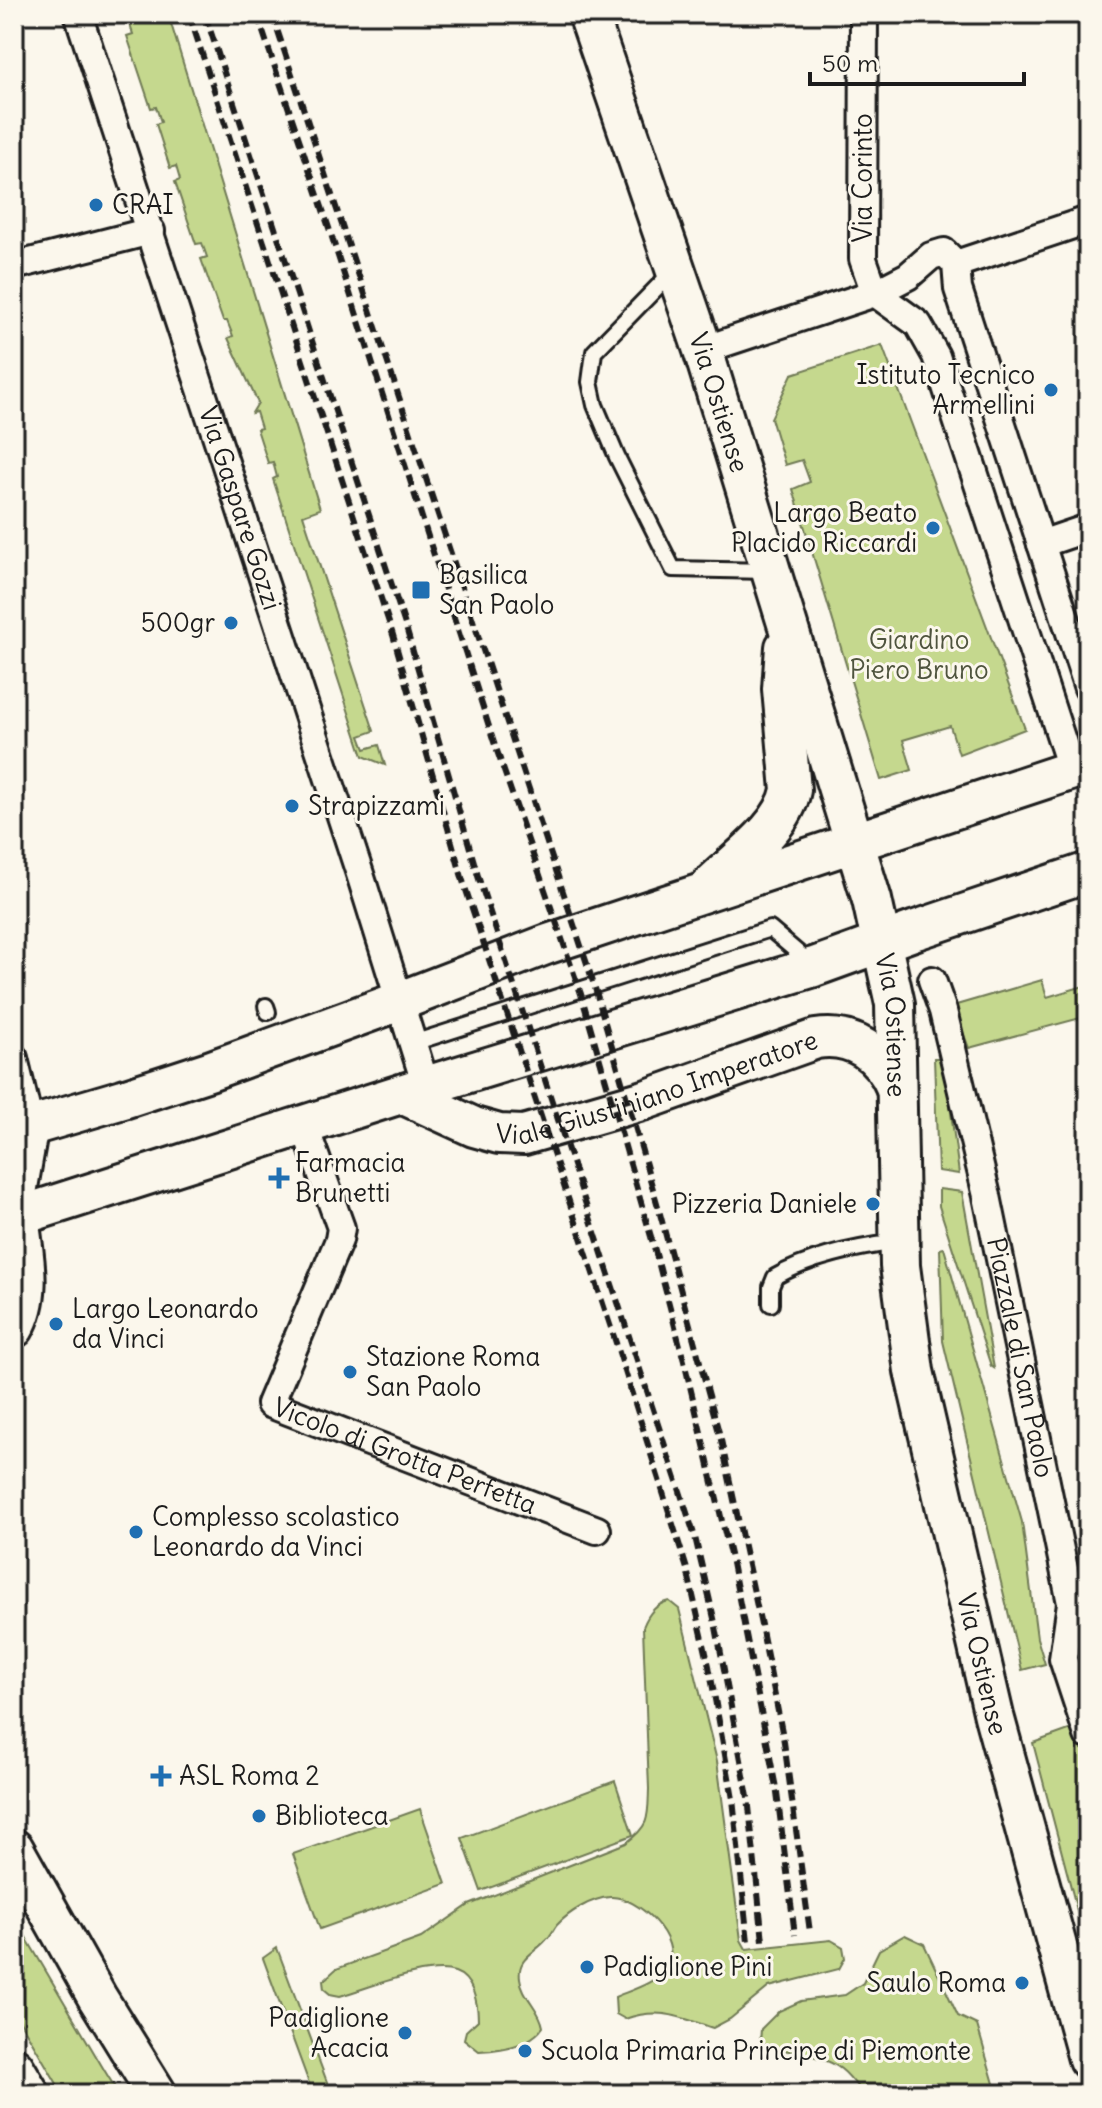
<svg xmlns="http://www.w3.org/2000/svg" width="1102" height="2108" font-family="Delius,sans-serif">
<rect width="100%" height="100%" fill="#fbf7ec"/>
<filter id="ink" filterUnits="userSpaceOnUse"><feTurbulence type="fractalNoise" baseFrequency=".0125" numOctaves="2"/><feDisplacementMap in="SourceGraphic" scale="16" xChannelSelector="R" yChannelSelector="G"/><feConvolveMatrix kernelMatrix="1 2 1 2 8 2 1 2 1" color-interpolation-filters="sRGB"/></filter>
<g filter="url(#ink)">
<!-- green -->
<g fill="#c5d88e" stroke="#707a55" stroke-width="2">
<polygon points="119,14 168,14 320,509 303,515 374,731 360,736 365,749 379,745 385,765 363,756 273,479 277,477 273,462 268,463 257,429 261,428 256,412 252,413 258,403 228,338 233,336 227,321 223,321 201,259 207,257 202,243 196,244 175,182 180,180 176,166 170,168 156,124 161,122 156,107 151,108 127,36 133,34 128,19 121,20"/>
<polygon points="882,345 1025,729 959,754 950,726 903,740 912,770 881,780 793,489 810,482 802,460 785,465 771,418 792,374"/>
<polygon points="1042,980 1047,997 1087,985 1088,1016 969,1048 953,1006"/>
<polygon points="934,1058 944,1058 959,1174 938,1171"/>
<polygon points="939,1189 962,1192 994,1368 991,1366 939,1206"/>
<polygon points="944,1248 1022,1522 1037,1638 1045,1664 1022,1670 943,1341 940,1249"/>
<path d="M 669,1601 L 679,1609 L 717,1761 L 741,1940 L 746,1949 L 831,1940 L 843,1947 L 845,1958 L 839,1969 L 769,1987 L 730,2019 L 713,2028 C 679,2017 660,2007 625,2019 L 616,2014 L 615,1997 C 631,1990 657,1983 667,1967 C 684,1940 637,1895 610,1897 C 592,1898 569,1912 557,1925 C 553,1930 551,1936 546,1940 C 535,1953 517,1958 520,1978 C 522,1997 540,2008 543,2027 C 531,2045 501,2050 479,2051 L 464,2039 L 466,2031 L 478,2020 C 478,2003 473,1978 455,1972 C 427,1963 369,1988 340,1996 L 330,1994 L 324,1989 L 323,1981 L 336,1969 L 421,1938 L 469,1905 L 626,1843 C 650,1825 648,1818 649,1789 L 643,1627 C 648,1614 655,1604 669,1601 Z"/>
<polygon points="1088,1708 1088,1952 1033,1743 1083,1725"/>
<polygon points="615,1781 633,1835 481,1891 462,1838"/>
<polygon points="420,1809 446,1884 320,1929 293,1854"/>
<polygon points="14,1917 106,2073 119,2094 63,2094 14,2011"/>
<path d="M 905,1935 L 924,1944 L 958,2016 L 977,2025 L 997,2094 L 863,2094 C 857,2086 849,2075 841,2069 C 819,2052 786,2054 760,2043 L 761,2029 L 779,2011 L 801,2001 L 845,1995 L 863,1983 L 879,1950 Z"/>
<polygon points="277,1948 330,2090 332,2094 313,2094 263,1958"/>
</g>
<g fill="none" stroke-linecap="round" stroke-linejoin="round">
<defs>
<g id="lane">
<polyline points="673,271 594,352 590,382 595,405 617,457 673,569 768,571"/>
<polyline points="266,1006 268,1012"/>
<polyline points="413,1043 770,929 810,963"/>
<path d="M 771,1304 L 771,1287 L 775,1277 C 812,1256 857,1247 899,1242"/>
</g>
<g id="street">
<path id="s1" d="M 78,14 L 360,874 L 426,1086"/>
<polyline points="864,14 863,259 875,293 908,276 931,256 944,252 956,264 958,289 1088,688"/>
<polyline points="956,264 1088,220"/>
<polyline points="14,266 151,231"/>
<polyline points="703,350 875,293 918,324 936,356 1072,771"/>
<polyline points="1041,544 1088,528"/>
<path id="s2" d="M 932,980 L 943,1011 L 987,1196 L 1071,1603 L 1063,1659 L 1088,1735"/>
<polyline points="14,1058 33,1137 19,1216"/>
<path id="s3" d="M 304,1125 L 341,1228 L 339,1240 L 270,1404 L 597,1530"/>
</g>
<g id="secondary">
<path id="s4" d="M 588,14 L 703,350 L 872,900 L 895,1004 L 900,1266 L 914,1371 L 994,1716 L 1088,2059"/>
<path d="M 711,885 C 739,858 784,827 791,790 L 782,689 L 785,647"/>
<path id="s5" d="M 402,1094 L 474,1127 L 499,1134 L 524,1135 L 645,1100 L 816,1039 C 853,1033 882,1054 896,1088"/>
<polyline points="14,1131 123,1099 209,1071 400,1001 548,944 1088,765"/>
<path d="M 14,1208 L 19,1216 C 23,1253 34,1294 14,1328"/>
<polyline points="19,1216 426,1086 814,967 916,930 1088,872"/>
<polyline points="14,1849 97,1997 157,2094"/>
<polyline points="14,2067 30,2094"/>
</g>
</defs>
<!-- lane casing -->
<use href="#lane" stroke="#1c1c1c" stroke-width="20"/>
<!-- street casing -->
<use href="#street" stroke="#1c1c1c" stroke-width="32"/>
<!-- secondary casing -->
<use href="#secondary" stroke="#1c1c1c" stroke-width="44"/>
<!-- lane -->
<use href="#lane" stroke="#fbf7ec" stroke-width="14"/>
<!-- street -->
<use href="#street" stroke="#fbf7ec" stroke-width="26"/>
<!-- secondary -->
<use href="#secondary" stroke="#fbf7ec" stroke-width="38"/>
<!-- rail -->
<g stroke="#1c1c1c" stroke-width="6" stroke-dasharray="12 6" stroke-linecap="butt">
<polyline points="189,14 393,635 463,881 617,1346 687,1569 709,1666 733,1799 748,1942"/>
<polyline points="205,14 407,631 478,876 695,1537 716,1627 748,1797 763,1941"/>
<polyline points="257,14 329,228 494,742 581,994 656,1254 684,1361 732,1563 777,1793 795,1935"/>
<polyline points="272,14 595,988 659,1210 721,1440 761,1625 784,1742 810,1932"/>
</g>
</g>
</g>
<!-- markers -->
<g fill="#1f6fb2" stroke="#fbf7ec" stroke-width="3">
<circle cx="96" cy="205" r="8"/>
<circle cx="1051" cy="390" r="8"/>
<circle cx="933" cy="528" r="8"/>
<rect x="411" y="580" width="20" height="20" rx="4"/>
<circle cx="231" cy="623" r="8"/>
<circle cx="292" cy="806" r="8"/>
<path d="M275 1166h8v8h8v8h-8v8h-8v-8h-8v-8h8z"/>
<circle cx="873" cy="1204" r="8"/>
<circle cx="56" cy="1324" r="8"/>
<circle cx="350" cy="1372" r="8"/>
<circle cx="136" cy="1532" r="8"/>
<path d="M157 1764h8v8h8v8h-8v8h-8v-8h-8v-8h8z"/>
<circle cx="259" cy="1816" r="8"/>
<circle cx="587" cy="1967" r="8"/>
<circle cx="1022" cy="1983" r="8"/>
<circle cx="405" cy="2033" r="8"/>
<circle cx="525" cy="2051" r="8"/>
</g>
<g text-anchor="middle" stroke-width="6" stroke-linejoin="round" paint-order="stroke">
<!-- street labels -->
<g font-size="26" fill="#1c1c1c" stroke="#fbf7ec">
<text transform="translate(863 178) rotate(-90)" y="9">Via Corinto</text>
<text dy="9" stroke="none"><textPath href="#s4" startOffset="410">Via Ostiense</textPath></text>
<text dy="9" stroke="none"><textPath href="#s1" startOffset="520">Via Gaspare Gozzi</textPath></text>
<text dy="9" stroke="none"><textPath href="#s4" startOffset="1058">Via Ostiense</textPath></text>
<text dy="9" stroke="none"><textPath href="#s5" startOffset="270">Viale Giustiniano Imperatore</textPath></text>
<text dy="9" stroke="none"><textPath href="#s2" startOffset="388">Piazzale di San Paolo</textPath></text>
<text dy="9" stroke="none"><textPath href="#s3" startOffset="444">Vicolo di Grotta Perfetta</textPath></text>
<text dy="9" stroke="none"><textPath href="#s4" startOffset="1706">Via Ostiense</textPath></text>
</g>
<!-- poi labels -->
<g font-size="26" fill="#1c1c1c" stroke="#fbf7ec" text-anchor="start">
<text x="112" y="214">CRAI</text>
<text x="1035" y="384" text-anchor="end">Istituto Tecnico<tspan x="1035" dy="30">Armellini</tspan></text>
<text x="917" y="522" text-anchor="end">Largo Beato<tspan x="917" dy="30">Placido Riccardi</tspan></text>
<text x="439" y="584">Basilica<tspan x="439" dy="30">San Paolo</tspan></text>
<text x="215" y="632" text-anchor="end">500gr</text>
<text x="308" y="815">Strapizzami</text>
<text x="295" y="1172">Farmacia<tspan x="295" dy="30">Brunetti</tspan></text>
<text x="857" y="1213" text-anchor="end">Pizzeria Daniele</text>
<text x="72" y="1318">Largo Leonardo<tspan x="72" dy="30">da Vinci</tspan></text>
<text x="366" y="1366">Stazione Roma<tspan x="366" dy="30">San Paolo</tspan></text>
<text x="152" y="1526">Complesso scolastico<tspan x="152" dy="30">Leonardo da Vinci</tspan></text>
<text x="179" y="1785">ASL Roma 2</text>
<text x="275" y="1825">Biblioteca</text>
<text x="603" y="1976">Padiglione Pini</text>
<text x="1006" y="1992" text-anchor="end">Saulo Roma</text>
<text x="389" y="2027" text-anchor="end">Padiglione<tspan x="389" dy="30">Acacia</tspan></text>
<text x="541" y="2060">Scuola Primaria Principe di Piemonte</text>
</g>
<!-- park labels -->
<g font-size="26" fill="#4f543e" stroke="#fbf7ec">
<text x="919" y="649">Giardino<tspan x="919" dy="30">Piero Bruno</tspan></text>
</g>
</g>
<!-- margin -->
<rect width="1102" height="2108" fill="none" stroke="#fbf7ec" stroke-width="48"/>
<rect x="24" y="24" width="1054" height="2060" fill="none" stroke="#1c1c1c" stroke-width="3" filter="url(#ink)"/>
<!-- scale -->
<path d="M810 72v12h214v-12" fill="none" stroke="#1c1c1c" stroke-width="4"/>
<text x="822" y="72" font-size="24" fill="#1c1c1c" stroke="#fbf7ec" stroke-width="6" paint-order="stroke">50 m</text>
</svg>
